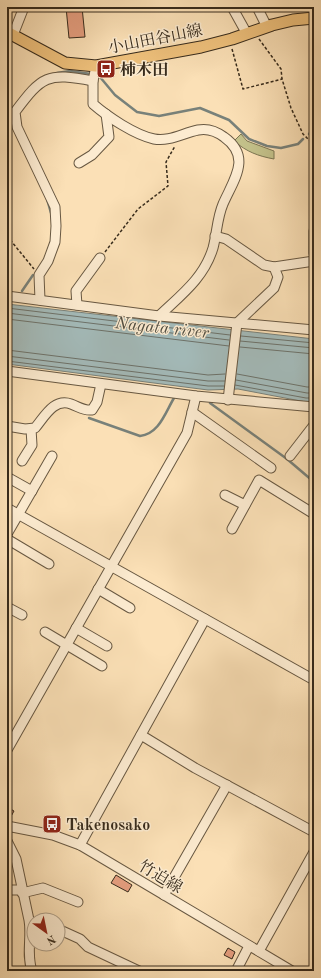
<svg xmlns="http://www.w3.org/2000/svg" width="321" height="978" font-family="'Old Standard TT','Noto Serif JP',serif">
<rect width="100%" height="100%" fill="#fbe0b6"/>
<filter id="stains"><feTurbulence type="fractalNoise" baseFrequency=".005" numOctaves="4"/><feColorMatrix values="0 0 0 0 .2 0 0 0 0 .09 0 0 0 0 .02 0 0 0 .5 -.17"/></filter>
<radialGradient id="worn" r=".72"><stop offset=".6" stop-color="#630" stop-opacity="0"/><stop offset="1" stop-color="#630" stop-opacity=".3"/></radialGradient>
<!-- green -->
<path fill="#c3c18a" stroke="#7d7653" d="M 241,134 L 247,141 L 274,151 L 274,159 C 258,156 247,152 234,141 Z"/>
<!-- water -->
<polygon fill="#a3bab9" stroke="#78817a" points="7,304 314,339 314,401 306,402 238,389 208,390 7,364"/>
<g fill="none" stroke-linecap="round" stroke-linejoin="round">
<!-- shore -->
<g stroke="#6d726a" stroke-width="1">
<polyline points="7,308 230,335"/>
<polyline points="7,313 229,340"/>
<polyline points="7,319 229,346"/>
<polyline points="241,336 314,343"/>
<polyline points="240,341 314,348"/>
<polyline points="240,347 314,354"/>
<polyline points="7,350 208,375 225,374"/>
<polyline points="7,356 208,381 225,381"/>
<polyline points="7,361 208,386 224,386"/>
<polyline points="237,374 307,387 314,387"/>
<polyline points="236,380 307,393 314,393"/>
<polyline points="235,385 306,398 314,398"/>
</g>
<!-- stream -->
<g stroke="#78817a" stroke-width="2.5">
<polyline points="57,73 70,71 91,74"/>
<polyline points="96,76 100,77 115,95 137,112 159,116 200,108 229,120 249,139 267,146 281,148 298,144 303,139"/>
<polyline points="309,134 314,129"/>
<polyline points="47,199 51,213"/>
<polyline points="22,291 33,275"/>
<polyline points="210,403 287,459 314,482"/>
<path d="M 89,418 L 140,436 C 159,434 165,413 174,398"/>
</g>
</g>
<!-- building -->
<g fill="#e49d7e" stroke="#372b1c">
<polygon points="66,7 82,7 85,37 69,38"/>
<polygon points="7,807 14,811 9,820 7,820"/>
<polygon points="116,875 132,885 128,892 111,883"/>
<polygon points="228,948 235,952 232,959 224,955"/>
</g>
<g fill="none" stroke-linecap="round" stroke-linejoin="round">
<defs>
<g id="minor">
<polyline points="232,7 247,34"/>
<polyline points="257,7 267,27"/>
<polyline points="13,35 24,7"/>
<path d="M 96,66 L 93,81 L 93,104 C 108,117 135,135 154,139 C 169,142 183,133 198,130 C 208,128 216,131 224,137 C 252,157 234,179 223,204 C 217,218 217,233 213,248 C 204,278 181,295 159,316"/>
<polyline points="79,163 92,155 109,137 106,114"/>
<polyline points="314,231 314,253"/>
<polyline points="215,236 226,239 264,265 274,267 314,261"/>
<polyline points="7,296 159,316 314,330"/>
<path d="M 40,300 L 39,275 L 48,261 L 55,242 L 56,226 L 55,207 L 17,127 L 15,112 C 42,76 47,72 93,81"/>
<polyline points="77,305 76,291 100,258"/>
<polyline points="7,371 196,396 314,407"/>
<polyline points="228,400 237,323 274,288 278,277 274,267"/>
<polyline points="192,412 271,468"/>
<path d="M 7,426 L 25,429 L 35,428 C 45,416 54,398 71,404 C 79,407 84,411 92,410 L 97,402 L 101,384"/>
<polyline points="290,456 314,425"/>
<polyline points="22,461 32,445 31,429"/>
<polyline points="7,477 32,491"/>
<polyline points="225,495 245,505"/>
<polyline points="7,508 314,680"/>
<polyline points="232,529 259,480 314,514"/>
<polyline points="7,534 52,456"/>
<polyline points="7,539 49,564"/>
<polyline points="98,589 130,608"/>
<polyline points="7,607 22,615"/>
<polyline points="76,628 107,646"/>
<polyline points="45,632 102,666"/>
<polyline points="141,735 195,768 314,832"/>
<polyline points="7,750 187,433 196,396"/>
<polyline points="7,826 53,835 80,845 292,971"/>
<path d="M 7,841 L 16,859 L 29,920 C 32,937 26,954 32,971"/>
<polyline points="80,845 205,619"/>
<polyline points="7,890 21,890"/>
<polyline points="22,893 43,888 78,902"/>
<polyline points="164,895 227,785"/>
<polyline points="58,929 80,939 88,947 139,971"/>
<polyline points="259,951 314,852"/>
<polyline points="236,971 249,946"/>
</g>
<polyline id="major" points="7,32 65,63 96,66 201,47 232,39 272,25 293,20 314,18"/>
</defs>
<!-- minor casing -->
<use href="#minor" stroke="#685842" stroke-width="11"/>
<!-- major casing -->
<use href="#major" stroke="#372b1c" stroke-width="13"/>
<!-- path -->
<g stroke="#372b1c" stroke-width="1.5" stroke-dasharray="3 2" stroke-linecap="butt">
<polyline points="259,39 281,69 282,79 291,108 303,134 314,145"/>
<polyline points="232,49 243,89 282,79"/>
<polyline points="7,236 34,269"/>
<polyline points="105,252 138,209 168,186 166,162 175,146"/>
</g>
<!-- minor -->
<use href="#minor" stroke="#fcebd0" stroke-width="9"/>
<!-- major -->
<use href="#major" stroke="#eec07b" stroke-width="11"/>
</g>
<!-- icons -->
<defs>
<symbol id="bus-square" viewBox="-11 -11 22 22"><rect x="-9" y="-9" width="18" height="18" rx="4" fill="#8f2418" stroke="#fcebd0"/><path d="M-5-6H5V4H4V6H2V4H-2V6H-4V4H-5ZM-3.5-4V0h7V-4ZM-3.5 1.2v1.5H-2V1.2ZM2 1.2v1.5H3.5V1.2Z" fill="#fff"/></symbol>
</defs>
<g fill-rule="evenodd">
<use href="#bus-square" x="95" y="58" width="22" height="22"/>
<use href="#bus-square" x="41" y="813" width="22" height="22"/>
</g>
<g text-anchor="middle" stroke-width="3" stroke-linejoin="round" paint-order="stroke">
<!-- street labels -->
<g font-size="16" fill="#372b1c" stroke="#fcebd0">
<text transform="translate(155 38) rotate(-11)" y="6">小山田谷山線</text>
<text transform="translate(161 876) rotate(31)" y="6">竹迫線</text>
</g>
<!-- poi labels -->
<g font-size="16" font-weight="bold" fill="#372b1c" stroke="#fcebd0" text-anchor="start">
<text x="120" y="75">柿木田</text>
<text x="66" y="830">Takenosako</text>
</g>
<!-- water labels -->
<g font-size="17" font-style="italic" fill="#524f43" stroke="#fcebd0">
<text transform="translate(162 327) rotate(6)" y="6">Nagata river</text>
</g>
</g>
<!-- margin -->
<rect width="321" height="978" fill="none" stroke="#fbe0b6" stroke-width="24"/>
<rect x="8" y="8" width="305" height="962" fill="none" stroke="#372b1c" stroke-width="2"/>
<rect x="12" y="12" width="297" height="954" fill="none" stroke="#372b1c"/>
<!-- north arrow -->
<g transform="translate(46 932) rotate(147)"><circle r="19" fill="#fcebd0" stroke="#ad9e88"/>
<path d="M0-3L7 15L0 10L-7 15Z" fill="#8f2418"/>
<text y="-6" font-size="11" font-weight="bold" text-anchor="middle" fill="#372b1c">N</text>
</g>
<rect width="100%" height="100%" filter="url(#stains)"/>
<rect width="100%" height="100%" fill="url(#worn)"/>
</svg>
